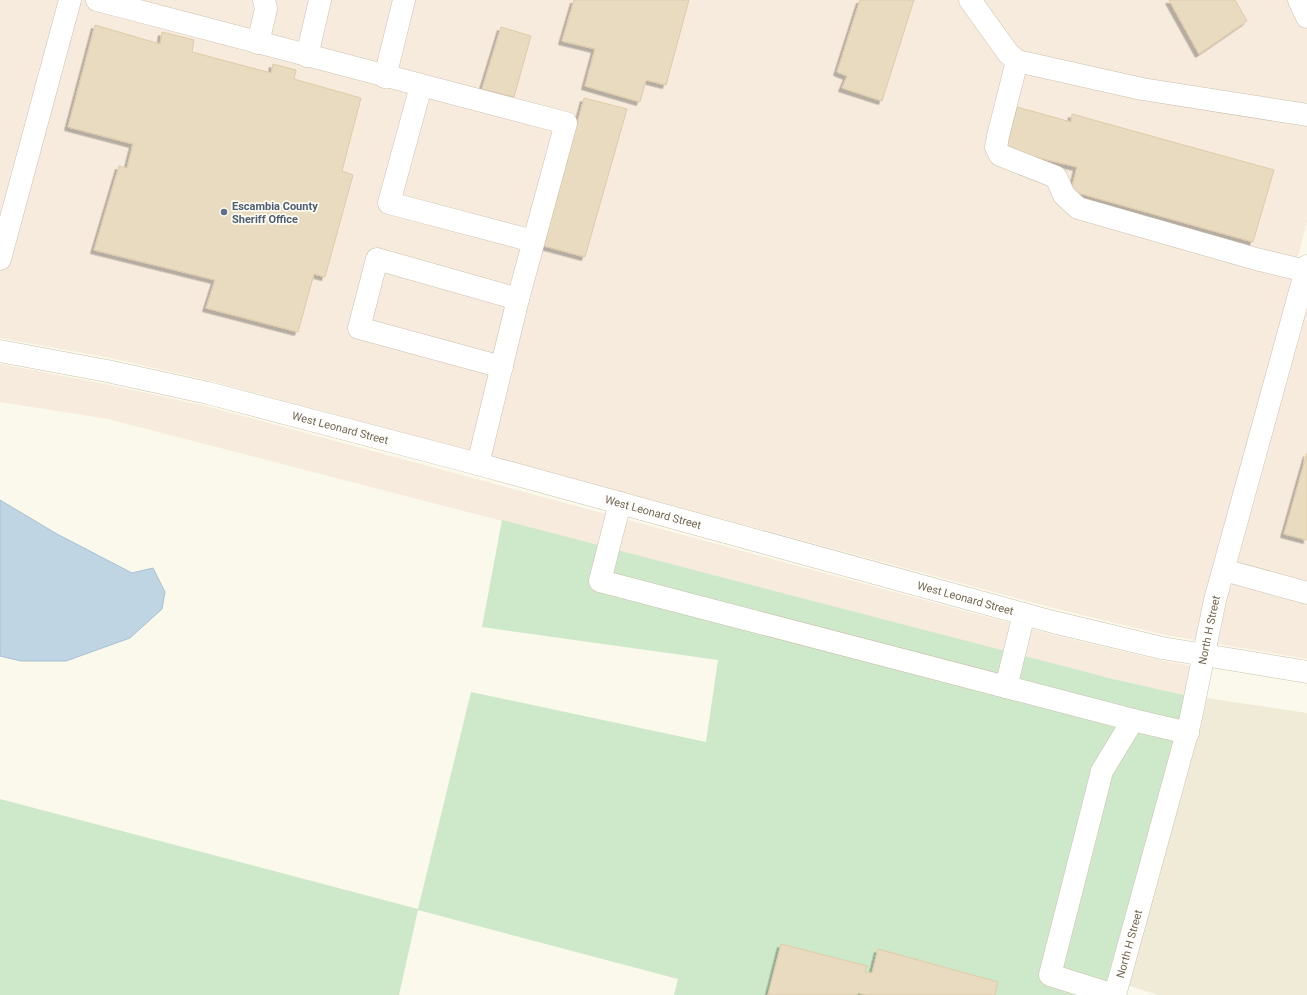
<svg xmlns="http://www.w3.org/2000/svg" width="1307" height="995" font-family="Roboto,sans-serif">
<defs>
<filter id="shadow"><feDropShadow dx="-3.5" dy="3.5" stdDeviation="0" flood-color="#0004"/></filter>
</defs>
<rect width="100%" height="100%" fill="#fbf9eb"/>
<!-- residential -->
<polygon fill="#efebd7" points="1207,698 1307,713 1307,995 1159,995 1129,986 1201,725"/>
<!-- commercial -->
<g fill="#f7ebdd">
<polygon points="0,0 1307,0 1307,222 1196,640 1165,635 1057,609 211,381 110,358 0,338"/>
<polygon points="1307,310 1307,659 1218,644 1226,603"/>
<polygon points="0,364 105,384 206,406 1050,634 1159,660 1191,666 1184,695 1113,679 108,419 0,402"/>
</g>
<!-- green -->
<polygon fill="#cee8ca" points="502,520 1113,679 1184,695 1180,719 1103,995 674,995 678,979 418,910 399,995 0,995 0,799 418,909 471,692 706,742 718,660 482,627"/>
<!-- water -->
<polygon fill="#c0d5e3" stroke="#a8c1d4" points="0,500 57,534 132,573 153,568 165,592 162,609 130,638 66,661 21,661 0,656"/>
<!-- building -->
<g fill="#e9dbc0" stroke="#dfcba7" filter="url(#shadow)">
<polygon points="574,0 689,0 666,85 646,80 640,102 585,86 595,49 562,41"/>
<polygon points="860,0 914,0 882,101 842,88 847,76 837,72"/>
<polygon points="1169,0 1235,0 1247,21 1199,54"/>
<polygon points="95,25 160,44 162,32 194,40 192,52 271,73 273,64 296,70 294,79 361,98 342,171 353,175 325,277 314,274 298,332 206,308 215,280 94,250 119,166 127,168 133,144 68,127"/>
<polygon points="501,27 531,36 514,97 482,89"/>
<polygon points="584,98 627,109 585,257 544,246"/>
<polygon points="1017,107 1071,122 1072,114 1274,170 1253,242 1071,191 1077,167 1006,150"/>
<polygon points="1307,453 1307,540 1284,534"/>
<polygon points="781,944 867,966 865,972 872,973 878,949 998,982 995,995 867,995 858,993 857,995 768,995"/>
</g>
<g fill="none" stroke-linecap="round" stroke-linejoin="round">
<defs>
<g id="minor">
<polyline points="97,0 566,123 518,299 478,464"/>
<polyline points="970,0 1008,53 1017,61 1142,89 1307,115"/>
<polyline points="1299,0 1307,17"/>
<polyline points="258,43 266,9 264,0"/>
<polyline points="307,56 320,0"/>
<polyline points="1017,61 998,136 996,147 1000,155 1056,177 1064,195 1078,208 1256,259 1306,271"/>
<polyline points="385,77 404,0"/>
<polyline points="421,86 389,203 533,241"/>
<polyline points="0,259 70,0"/>
<path id="s1" d="M 0,351 L 107,371 L 208,393 L 478,464 L 1053,622 L 1162,648 L 1307,672"/>
<polyline points="502,367 359,328 377,259 518,299"/>
<polyline points="620,503 600,581 1133,720"/>
<polyline points="1224,570 1307,593"/>
<polyline points="1006,687 1024,614"/>
<polyline points="1114,995 1050,975 1102,771 1133,720 1188,733"/>
<path id="s2" d="M 1115,995 L 1190,722 L 1215,600 L 1307,266"/>
</g>
</defs>
<!-- minor casing -->
<use href="#minor" stroke="#cac1ae" stroke-width="23"/>
<!-- minor -->
<use href="#minor" stroke="#fff" stroke-width="22"/>
</g>
<!-- markers -->
<circle fill="#5c6f8a" stroke="#fefcf1" stroke-width="1.5" cx="224" cy="212" r="4"/>
<g text-anchor="middle" stroke-width="3.5" stroke-linejoin="round" paint-order="stroke">
<!-- service labels -->
<g font-size="11" font-weight="bold" fill="#4e5e75" stroke="#fefcf1" text-anchor="start">
<text x="232" y="210">Escambia County<tspan x="232" dy="13">Sheriff Office</tspan></text>
</g>
<!-- street labels -->
<g font-size="11" fill="#746650" stroke="#fefcf1">
<text dy="4" stroke="none"><textPath href="#s1" startOffset="349">West Leonard Street</textPath></text>
<text dy="4" stroke="none"><textPath href="#s1" startOffset="673">West Leonard Street</textPath></text>
<text dy="4" stroke="none"><textPath href="#s1" startOffset="997">West Leonard Street</textPath></text>
<text dy="4" stroke="none"><textPath href="#s2" startOffset="377">North H Street</textPath></text>
<text dy="4" stroke="none"><textPath href="#s2" startOffset="53">North H Street</textPath></text>
</g>
</g>
</svg>
